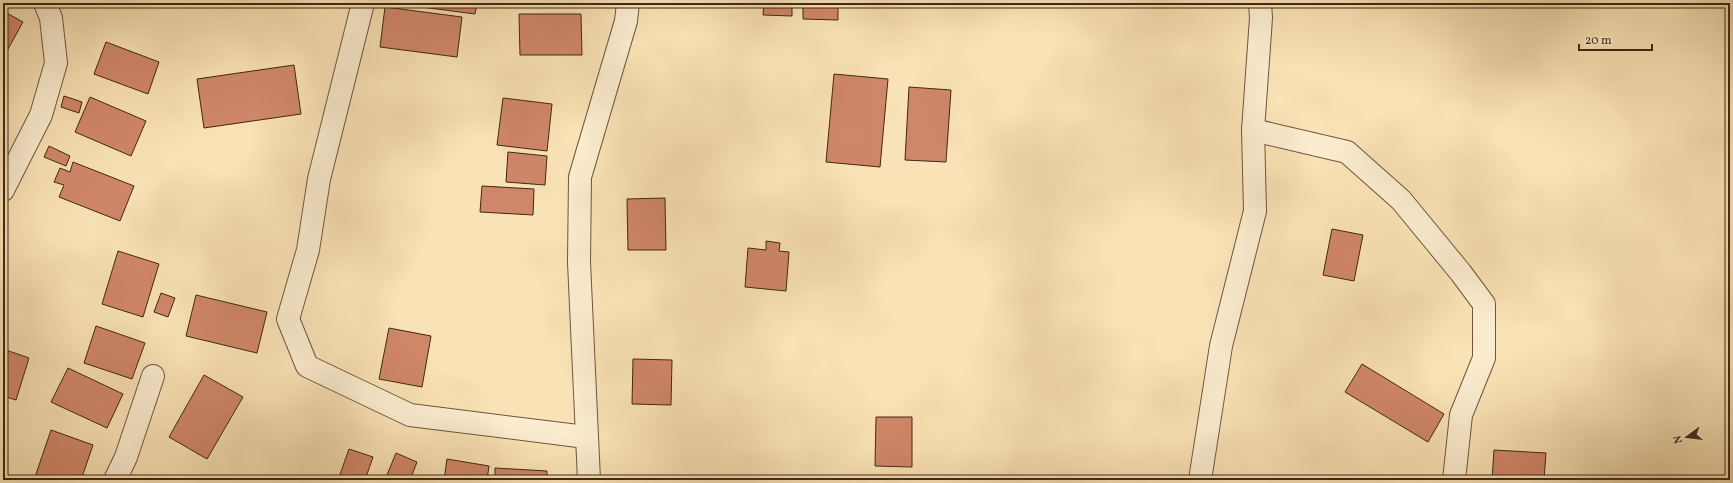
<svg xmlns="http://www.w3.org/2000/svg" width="1733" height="483" font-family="Vollkorn,serif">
<rect width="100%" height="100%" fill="#f9e2b5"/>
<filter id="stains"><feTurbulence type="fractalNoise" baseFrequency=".005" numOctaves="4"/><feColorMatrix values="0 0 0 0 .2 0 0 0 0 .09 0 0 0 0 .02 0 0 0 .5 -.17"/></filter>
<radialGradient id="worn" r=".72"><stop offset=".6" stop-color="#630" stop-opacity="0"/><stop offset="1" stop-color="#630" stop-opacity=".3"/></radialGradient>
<!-- building -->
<g fill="#d08769" stroke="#3e2814">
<polygon points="391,3 477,3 475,14"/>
<polygon points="507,3 582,3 582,6 507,7"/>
<polygon points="764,3 792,3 792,16 763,15"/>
<polygon points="803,3 838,3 838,20 803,19"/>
<polygon points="385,7 462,17 457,57 380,47"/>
<polygon points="3,11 23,22 3,58"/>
<polygon points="519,14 581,14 582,55 520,55"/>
<polygon points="106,42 159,62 148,94 94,74"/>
<polygon points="294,65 301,114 204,128 197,79"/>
<polygon points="834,74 888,79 880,167 826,162"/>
<polygon points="909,87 951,90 946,162 905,160"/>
<polygon points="64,96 82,102 79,113 61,107"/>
<polygon points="90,97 146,121 131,156 75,132"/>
<polygon points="503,98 552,104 547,151 497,145"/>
<polygon points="49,146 70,156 66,166 44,157"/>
<polygon points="508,152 547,156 545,185 506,182"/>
<polygon points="73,162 134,186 120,221 59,197 64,185 54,182 60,168 70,172"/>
<polygon points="482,186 534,189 533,215 480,212"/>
<polygon points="665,198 666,250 628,250 627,199"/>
<polygon points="1332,229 1363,235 1354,281 1323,275"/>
<polygon points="766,241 780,243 779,251 789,252 786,291 745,287 748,248 766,250"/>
<polygon points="118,251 159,264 143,317 102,304"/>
<polygon points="161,293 175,298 168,317 154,312"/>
<polygon points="196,295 267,312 257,353 186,336"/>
<polygon points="96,326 145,343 132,379 84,363"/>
<polygon points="389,328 431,336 422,387 379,379"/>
<polygon points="3,349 29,358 16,400 3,396"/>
<polygon points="633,359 672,360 671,405 632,404"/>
<polygon points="1362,364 1444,414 1428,442 1345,392"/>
<polygon points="68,368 123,394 107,428 51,402"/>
<polygon points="204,375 243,397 207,459 169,437"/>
<polygon points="876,417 912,417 912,467 875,466"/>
<polygon points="51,430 93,445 81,480 44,480 35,477"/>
<polygon points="349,449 373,457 365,480 338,480"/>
<polygon points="1494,450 1546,453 1544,480 1492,480"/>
<polygon points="396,453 417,462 410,480 385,480"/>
<polygon points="447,459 489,466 487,480 444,480"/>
<polygon points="495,468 547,471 547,480 495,480"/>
</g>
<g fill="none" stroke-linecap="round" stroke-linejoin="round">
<defs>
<g id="street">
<polyline points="363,3 319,179 308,250 288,319 307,366 410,415 586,437"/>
<polyline points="1253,130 1347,152 1401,200 1461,273 1484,304 1484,358 1461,415 1454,480"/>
<polyline points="3,190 41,115 56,63 51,18 45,3"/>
<polyline points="115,480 126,457 153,376"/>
<polyline points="589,480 579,262 580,177 626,21 628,3"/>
<polyline points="1200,480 1221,346 1255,211 1253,130 1261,18 1260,3"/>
</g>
</defs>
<!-- street casing -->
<use href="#street" stroke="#6d563c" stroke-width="24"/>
<!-- street -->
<use href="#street" stroke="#fbeccf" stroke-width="22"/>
</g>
<!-- margin -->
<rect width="1733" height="483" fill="none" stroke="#f9e2b5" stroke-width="16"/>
<rect x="4" y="4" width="1725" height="475" fill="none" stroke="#3e2814" stroke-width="2"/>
<rect x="8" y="8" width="1717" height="467" fill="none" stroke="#3e2814"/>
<!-- north arrow -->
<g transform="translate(1687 437) rotate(255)" stroke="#fbeccf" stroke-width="3" paint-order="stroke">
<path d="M0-3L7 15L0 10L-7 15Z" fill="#3e2814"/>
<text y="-6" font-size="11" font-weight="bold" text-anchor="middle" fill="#3e2814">N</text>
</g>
<!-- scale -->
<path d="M1579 44v6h73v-6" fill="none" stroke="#3e2814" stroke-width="2"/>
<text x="1585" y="44" font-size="12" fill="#3e2814" stroke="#fbeccf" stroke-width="3" paint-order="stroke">20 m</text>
<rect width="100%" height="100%" filter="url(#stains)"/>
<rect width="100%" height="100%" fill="url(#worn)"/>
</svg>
